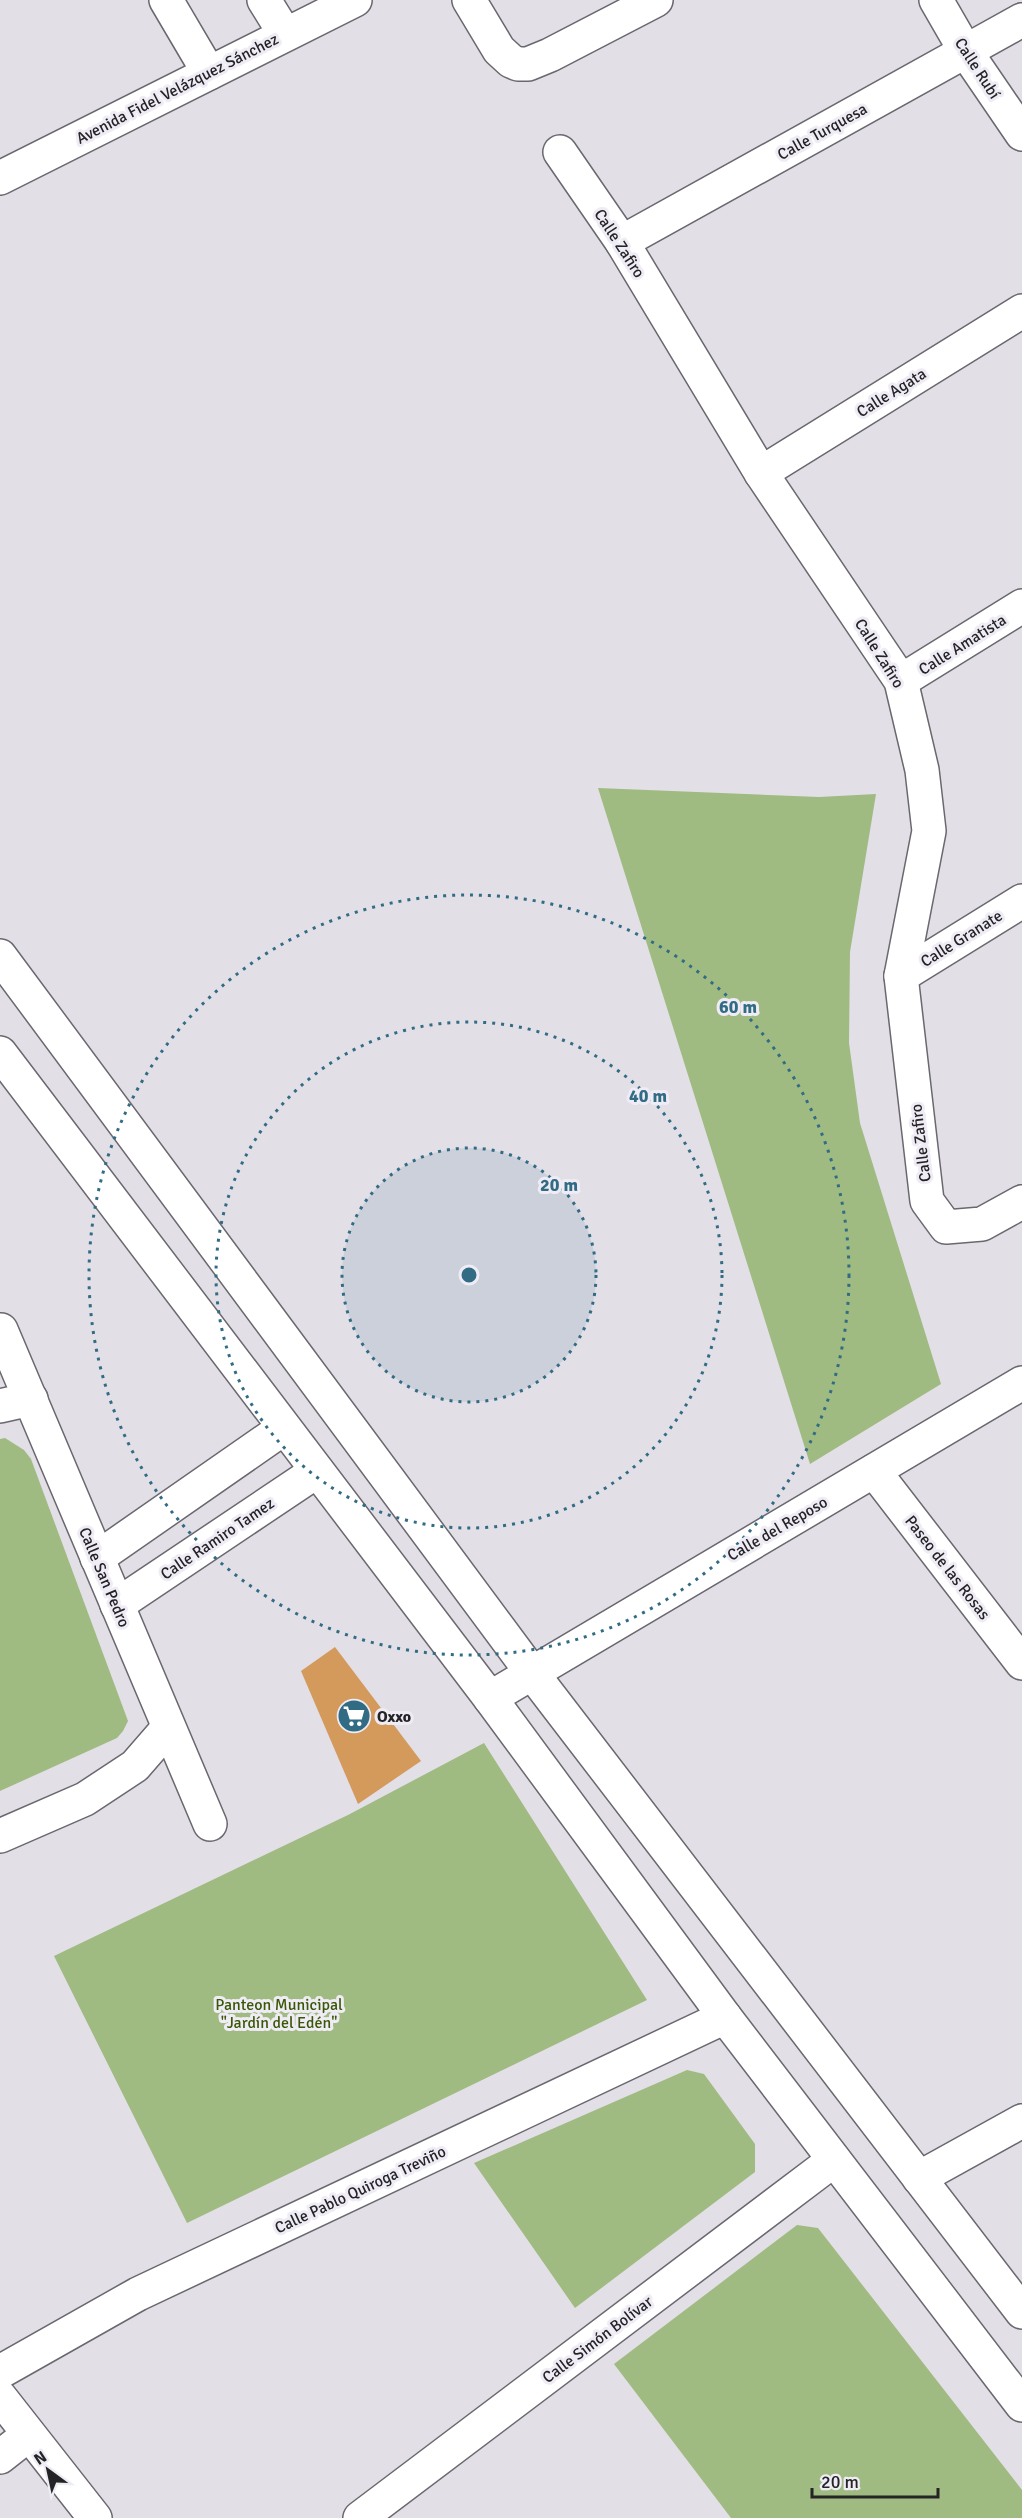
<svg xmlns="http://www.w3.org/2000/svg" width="1022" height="2518" font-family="Signika,sans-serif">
<rect width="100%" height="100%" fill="#e2dfe7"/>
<!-- green -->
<g fill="#9fbb81">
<polygon points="598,788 819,797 876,794 850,952 849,1043 860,1123 941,1384 810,1464"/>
<polygon points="5,1438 24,1450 31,1459 128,1721 123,1731 117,1738 0,1791 0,1439"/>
<polygon points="484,1743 647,2000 187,2223 54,1956 348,1815"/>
<polygon points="687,2070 704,2074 755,2144 755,2172 575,2308 474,2163"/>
<polygon points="797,2225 818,2228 1022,2490 1022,2518 731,2518 614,2364"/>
</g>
<!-- building -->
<polygon fill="#d39a5c" points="335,1647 421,1761 358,1804 301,1671"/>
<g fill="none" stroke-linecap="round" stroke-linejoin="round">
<defs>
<g id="minor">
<polyline points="166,0 209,73"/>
<polyline points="264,0 285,34"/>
<polyline points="469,0 499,50 511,61 518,64 528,64 550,55 656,0"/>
<polyline points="936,0 966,52 1022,134"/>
<polyline points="560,152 622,242 761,473 901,681 922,770 929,831 901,976 927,1201 946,1227 982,1224 1022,1202"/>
<polyline points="0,178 355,0"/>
<polyline points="622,242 1022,20"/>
<polyline points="761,473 1022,311"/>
<polyline points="901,681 1022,606"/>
<polyline points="0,956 532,1673 1022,2312"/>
<polyline points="901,976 1022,901"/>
<polyline points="0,1053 490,1698 725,2017 1022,2405"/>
<polyline points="1,1330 210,1824"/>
<polyline points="0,1406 31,1399"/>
<polyline points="874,1471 1022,1663"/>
<polyline points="97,1558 284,1428"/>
<polyline points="117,1605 317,1471"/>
<polyline points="490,1698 1022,1383"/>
<polyline points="0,1836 85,1799 135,1766 168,1728"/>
<polyline points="919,2178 1022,2121"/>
<polyline points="0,2372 138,2294 725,2017"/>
<polyline points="0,2397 95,2518"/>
<polyline points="0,2457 28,2435"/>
<polyline points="360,2518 834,2160"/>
</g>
</defs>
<!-- minor casing -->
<use href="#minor" stroke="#6a676f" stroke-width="36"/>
<!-- minor -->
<use href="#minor" stroke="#fff" stroke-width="33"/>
</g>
<!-- distance rings -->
<circle cx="469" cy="1275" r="127" fill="#326c84" fill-opacity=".12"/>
<g fill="none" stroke="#326c84" stroke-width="3" stroke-dasharray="3 6">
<circle cx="469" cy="1275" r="127"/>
<circle cx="469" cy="1275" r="253"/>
<circle cx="469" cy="1275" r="380"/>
</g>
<!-- icons -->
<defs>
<symbol id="supermarket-disc" viewBox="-11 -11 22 22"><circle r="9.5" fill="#326c84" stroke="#efecf5"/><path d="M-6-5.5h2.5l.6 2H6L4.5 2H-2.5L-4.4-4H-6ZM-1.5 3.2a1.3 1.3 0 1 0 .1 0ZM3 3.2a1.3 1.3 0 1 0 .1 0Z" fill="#fff"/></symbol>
</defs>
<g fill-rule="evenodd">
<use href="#supermarket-disc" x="335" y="1697" width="38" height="38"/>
</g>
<g text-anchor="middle" stroke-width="6" stroke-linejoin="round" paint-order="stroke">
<!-- street labels -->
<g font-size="16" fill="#242326" stroke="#efecf5">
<text transform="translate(978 68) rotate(57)" y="6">Calle Rubí</text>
<text transform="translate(177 88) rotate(-27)" y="6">Avenida Fidel Velázquez Sánchez</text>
<text transform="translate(822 131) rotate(-29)" y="6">Calle Turquesa</text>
<text transform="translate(620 243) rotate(57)" y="6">Calle Zafiro</text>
<text transform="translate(891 392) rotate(-32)" y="6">Calle Agata</text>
<text transform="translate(962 644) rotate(-32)" y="6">Calle Amatista</text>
<text transform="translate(880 653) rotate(58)" y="6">Calle Zafiro</text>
<text transform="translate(961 938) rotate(-32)" y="6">Calle Granate</text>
<text transform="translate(920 1143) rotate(-97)" y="6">Calle Zafiro</text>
<text transform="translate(777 1528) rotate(-30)" y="6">Calle del Reposo</text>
<text transform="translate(217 1538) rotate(-34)" y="6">Calle Ramiro Tamez</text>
<text transform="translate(948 1567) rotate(52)" y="6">Paseo de las Rosas</text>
<text transform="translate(105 1577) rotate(67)" y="6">Calle San Pedro</text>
<text transform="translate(360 2189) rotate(-25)" y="6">Calle Pablo Quiroga Treviño</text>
<text transform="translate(597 2339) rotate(-37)" y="6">Calle Simón Bolívar</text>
</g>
<!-- poi labels -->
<g font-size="16" font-weight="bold" fill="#242326" stroke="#efecf5" text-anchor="start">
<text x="377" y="1722">Oxxo</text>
</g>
<!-- park labels -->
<g font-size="16" fill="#395705" stroke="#efecf5">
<text x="279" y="2010">Panteon Municipal<tspan x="279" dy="18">"Jardín del Edén"</tspan></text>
</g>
</g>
<circle cx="469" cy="1275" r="9" fill="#326c84" stroke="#efecf5" stroke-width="3"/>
<g font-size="18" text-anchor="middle" font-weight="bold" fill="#326c84" stroke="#efecf5" stroke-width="6" stroke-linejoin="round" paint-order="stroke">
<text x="738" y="1013">60 m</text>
<text x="648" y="1102">40 m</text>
<text x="559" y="1191">20 m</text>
</g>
<!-- north arrow -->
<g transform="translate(48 2470) rotate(327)" stroke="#efecf5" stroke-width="4.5" paint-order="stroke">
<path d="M0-4.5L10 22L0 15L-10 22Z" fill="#242326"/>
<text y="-9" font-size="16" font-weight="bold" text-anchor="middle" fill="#242326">N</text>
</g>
<!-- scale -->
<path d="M812 2488v9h126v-9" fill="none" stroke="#242326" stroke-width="3"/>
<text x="821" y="2488" font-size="18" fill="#242326" stroke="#efecf5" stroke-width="4.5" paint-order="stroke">20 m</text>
</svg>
